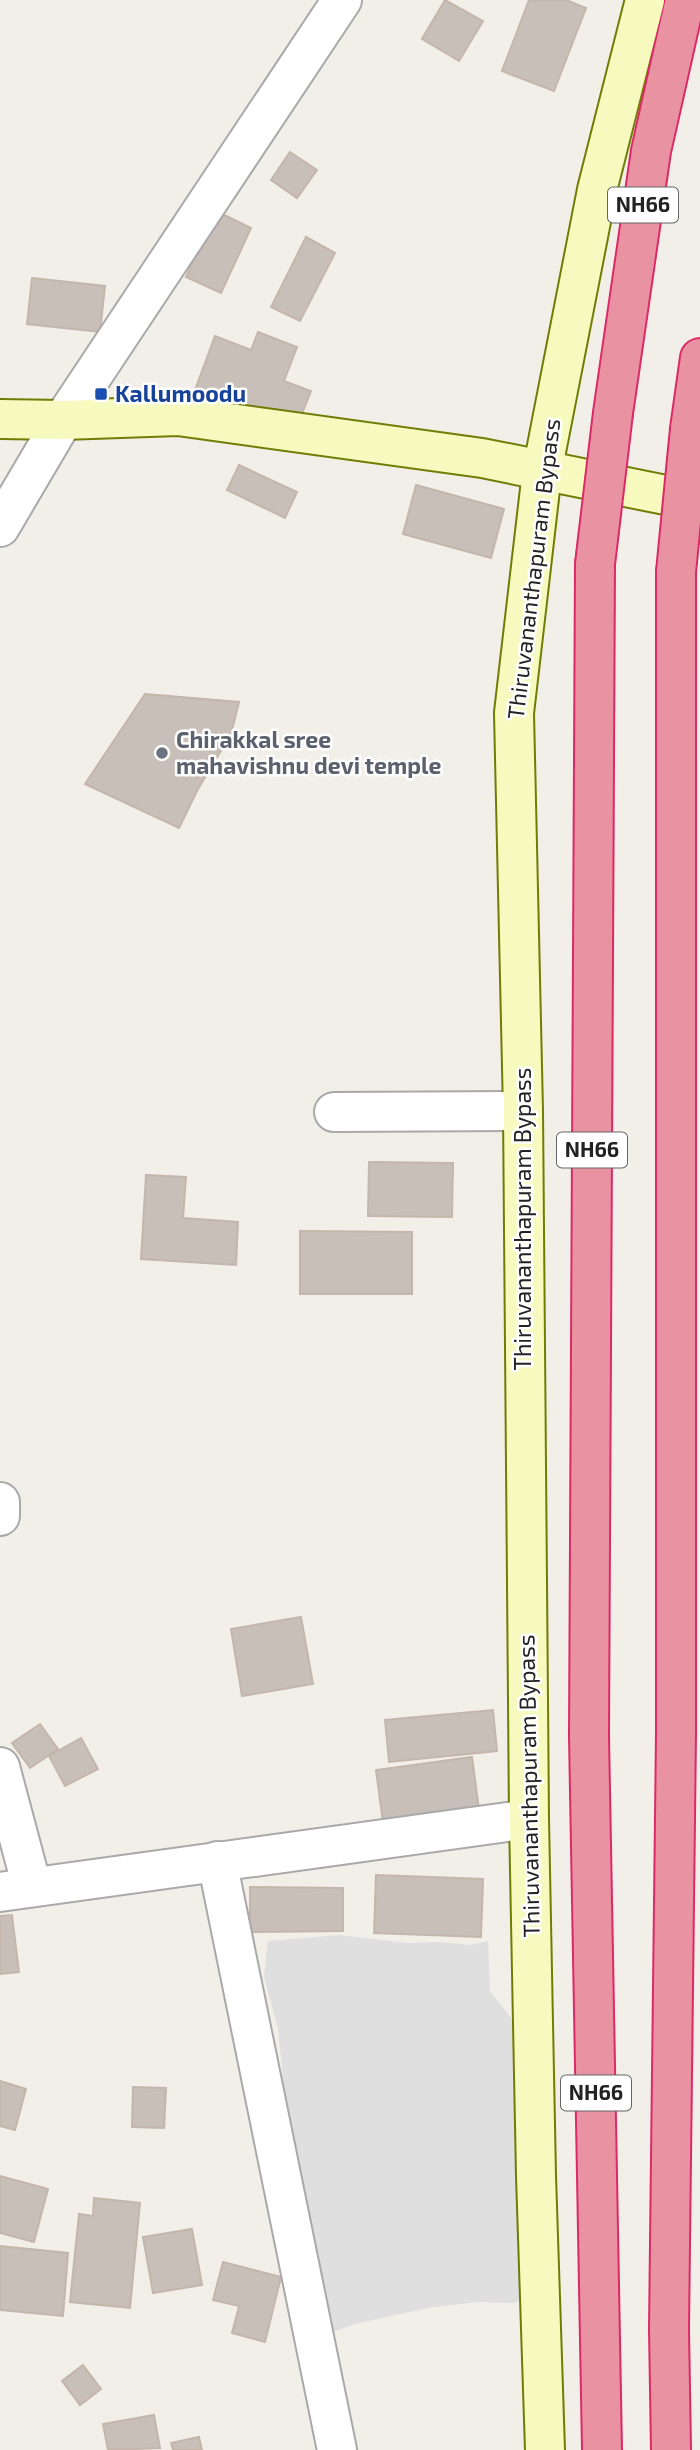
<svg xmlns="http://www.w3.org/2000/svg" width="700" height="2450" font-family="'Exo 2',sans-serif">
<rect width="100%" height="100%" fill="#f2efe9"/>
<!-- residential -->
<polygon fill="#e0dfdf" points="340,1935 407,1943 442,1942 470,1945 488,1941 490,1991 511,2018 517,2047 528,2298 513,2303 478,2302 428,2308 355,2324 327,2334 300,2194 290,2117 284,2089 278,2029 264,1977 268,1941"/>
<!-- building -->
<g fill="#c7bfb8" stroke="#c4b6ab" stroke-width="2">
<polygon points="445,0 483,21 459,61 422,39"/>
<polygon points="529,0 566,0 586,8 554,91 502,71"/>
<polygon points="290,152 317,170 297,198 271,180"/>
<polygon points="216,211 251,228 221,293 186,277"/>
<polygon points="306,237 335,253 300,321 271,307"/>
<polygon points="32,278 105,286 100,332 27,324"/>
<polygon points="258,332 297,347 284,381 311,391 296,429 195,390 215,336 251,350"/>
<polygon points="239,465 297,492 285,518 227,490"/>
<polygon points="416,485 504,509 491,558 403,534"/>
<polygon points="145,694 239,702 231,734 198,789 179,828 85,784"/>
<polygon points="369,1162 453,1163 452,1217 368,1216"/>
<polygon points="146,1175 186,1177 183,1218 238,1222 236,1265 141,1259"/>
<polygon points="300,1231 412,1232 412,1294 300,1294"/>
<polygon points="301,1617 313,1684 242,1696 231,1629"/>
<polygon points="493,1710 497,1751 389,1762 385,1720"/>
<polygon points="40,1724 58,1749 30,1768 12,1743"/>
<polygon points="81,1738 98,1769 65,1786 49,1756"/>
<polygon points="472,1757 480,1817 384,1830 376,1770"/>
<polygon points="376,1875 483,1879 481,1937 374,1933"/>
<polygon points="250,1887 343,1888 343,1931 250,1932"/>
<polygon points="12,1915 19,1972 0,1974 0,1916"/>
<polygon points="0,2081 26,2089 15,2130 0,2126"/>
<polygon points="133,2087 166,2088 164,2128 132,2127"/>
<polygon points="0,2176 48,2189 34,2242 0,2233"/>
<polygon points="94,2198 140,2203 130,2308 70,2302 79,2214 93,2216"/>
<polygon points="192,2229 202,2285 153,2293 143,2237"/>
<polygon points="0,2246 68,2253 63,2316 0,2310"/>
<polygon points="223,2262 281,2277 265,2342 232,2333 239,2306 213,2300"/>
<polygon points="83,2365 101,2389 80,2405 62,2381"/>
<polygon points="154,2415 160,2448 108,2450 103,2424"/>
<polygon points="199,2437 202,2450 173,2450 171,2443"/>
</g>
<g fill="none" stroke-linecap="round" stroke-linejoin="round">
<defs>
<g id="street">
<polyline points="0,527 63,420 342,0"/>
<polyline points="334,1112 523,1111"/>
<polyline points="0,1502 0,1516"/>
<polyline points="0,1767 32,1887"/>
<polyline points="217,1861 337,2450"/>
<polyline points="0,1892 529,1819"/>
</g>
<g id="secondary">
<polyline points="0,419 63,420 178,416 482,458 700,502"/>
<polyline points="545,2450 536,2176 529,1819 523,1111 514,713 542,472 597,190 645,0"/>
</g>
<g id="highway">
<polyline points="613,413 651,151 685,0"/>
<polyline points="690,429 700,358"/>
<polyline points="595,564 589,1736 602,2450"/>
<polyline points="671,2450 669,2329 676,1733 676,572"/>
</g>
</defs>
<!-- street casing -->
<use href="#street" stroke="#a9a9a9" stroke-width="42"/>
<!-- secondary casing -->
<use href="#secondary" stroke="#707d05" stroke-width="42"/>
<!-- highway casing -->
<use href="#highway" stroke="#dc2a67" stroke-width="42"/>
<!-- street -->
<use href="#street" stroke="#fff" stroke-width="38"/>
<!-- secondary -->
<use href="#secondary" stroke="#f7fabf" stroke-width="38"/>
<!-- highway -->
<use href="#highway" stroke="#e892a2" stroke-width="38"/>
<defs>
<g id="highway-bridge">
<polyline points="595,564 613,413"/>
<polyline points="676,572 690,429"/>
</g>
</defs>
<!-- highway-bridge casing -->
<use href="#highway-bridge" stroke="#dc2a67" stroke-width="42" stroke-linecap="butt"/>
<!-- highway-bridge -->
<use href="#highway-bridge" stroke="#e892a2" stroke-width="38"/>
</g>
<!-- markers -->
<rect fill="#1a4fb4" stroke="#fff" stroke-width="2.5" x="94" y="387" width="14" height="14" rx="3.5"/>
<circle fill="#6b7280" stroke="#fff" stroke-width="2.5" cx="162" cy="753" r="7"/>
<g text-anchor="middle" stroke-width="5" stroke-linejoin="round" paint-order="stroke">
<!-- shield labels -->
<g fill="#fff" stroke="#646464" stroke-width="2">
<rect x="608" y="187.5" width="70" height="35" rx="5"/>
<rect x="557" y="1132.5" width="70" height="35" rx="5"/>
<rect x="561" y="2075.5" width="70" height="35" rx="5"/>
</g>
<g font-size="21" font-weight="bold" fill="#222">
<text x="643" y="212">NH66</text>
<text x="592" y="1157">NH66</text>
<text x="596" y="2100">NH66</text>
</g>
<!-- transit labels -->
<g font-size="23" font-weight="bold" fill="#164399" stroke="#fff" text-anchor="start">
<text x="115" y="402">Kallumoodu</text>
</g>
<!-- street labels -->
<g font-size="23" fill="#222" stroke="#fff">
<text transform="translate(534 569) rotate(-83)" y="8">Thiruvananthapuram Bypass</text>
<text transform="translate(523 1219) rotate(-90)" y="8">Thiruvananthapuram Bypass</text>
<text transform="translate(529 1786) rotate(-91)" y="8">Thiruvananthapuram Bypass</text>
</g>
<!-- worship labels -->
<g font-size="23" font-weight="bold" fill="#5b616d" stroke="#fff" text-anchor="start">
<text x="176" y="748">Chirakkal sree<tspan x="176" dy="26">mahavishnu devi temple</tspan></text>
</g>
</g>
</svg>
